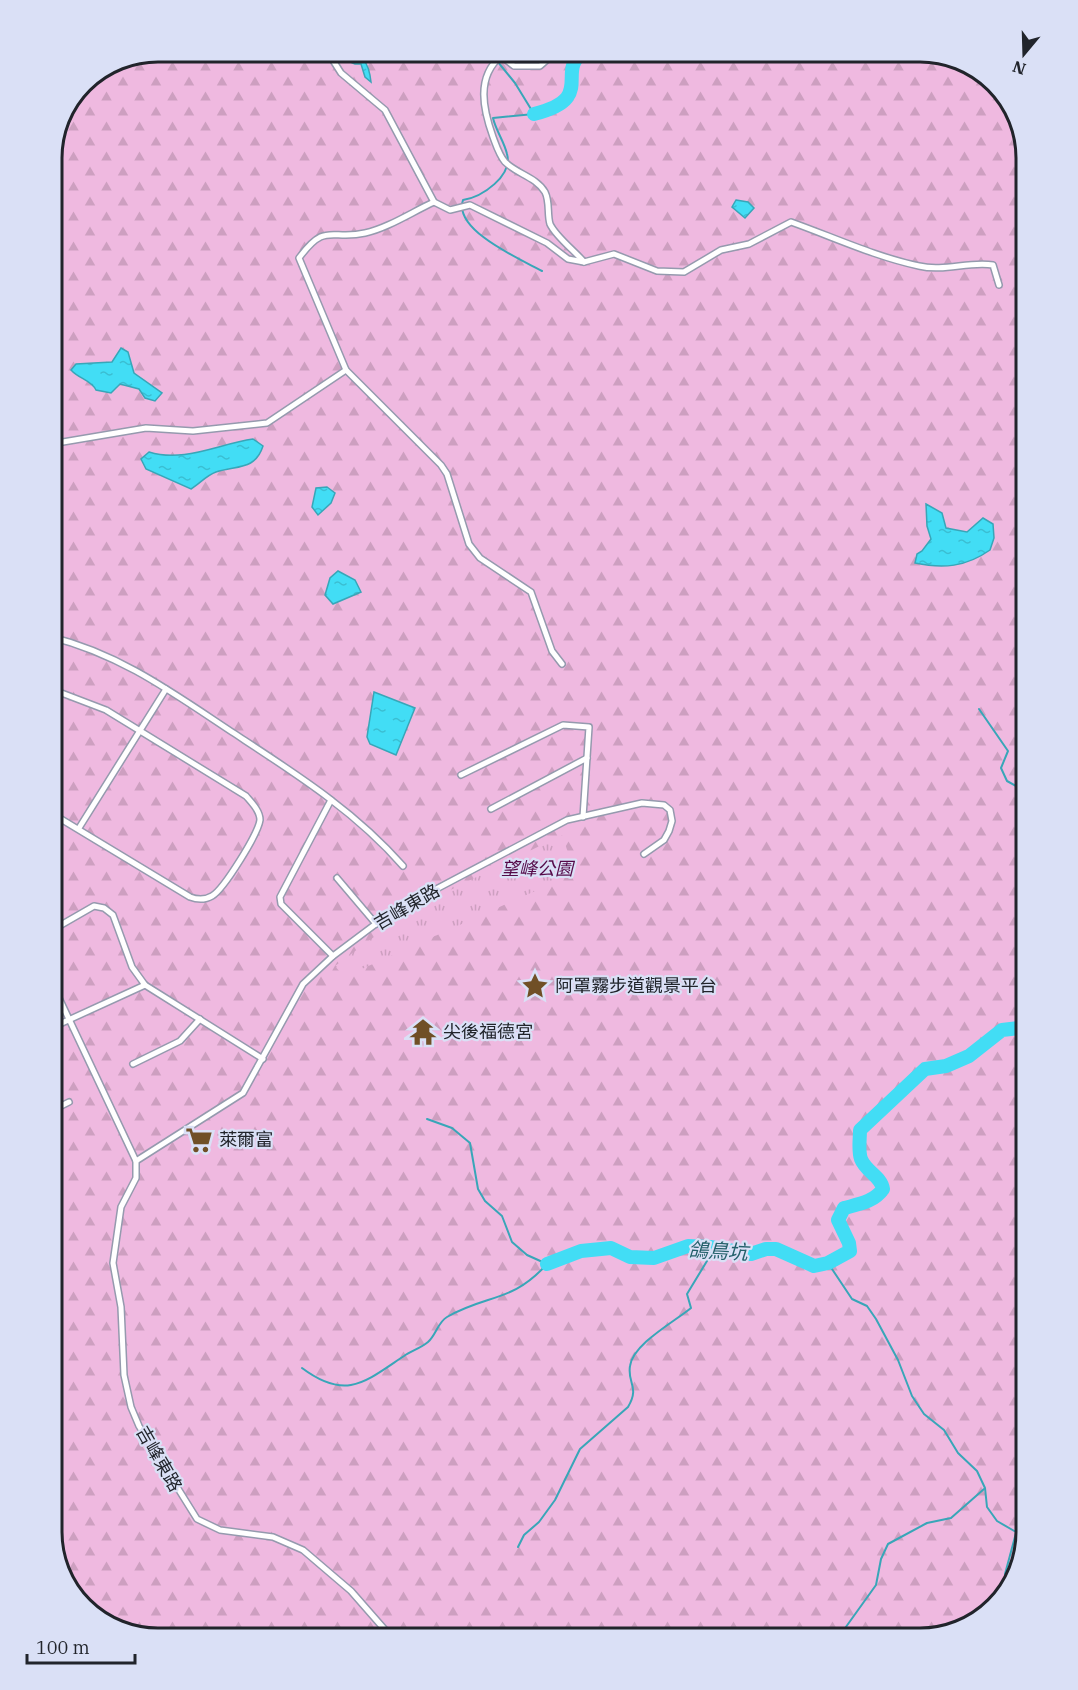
<svg xmlns="http://www.w3.org/2000/svg" width="1078" height="1690" font-family="'IBM Plex Serif','Noto Sans TC',serif">
<defs>
<pattern id="forest-firs" width="22" height="20" patternUnits="userSpaceOnUse" patternTransform="scale(1.5)"><rect width="22" height="20" fill="#efb9e0"/><path d="M5 1l3.5 6h-7zM16 11l3.5 6h-7z" fill="#cd9fc0"/></pattern>
<pattern id="park-tufts" width="24" height="20" patternUnits="userSpaceOnUse" patternTransform="scale(1.5)"><rect width="24" height="20" fill="#efb9e0"/><path d="M3 7l-1-3M5 7V3M7 7l1-3M15 17l-1-3M17 17v-4M19 17l1-3" fill="none" stroke="#cd9fc0"/></pattern>
<pattern id="water-ripples" width="26" height="14" patternUnits="userSpaceOnUse" patternTransform="scale(1.5)"><rect width="26" height="14" fill="#42ddf5"/><path d="M2 4q2-2 4 0t4 0M15 11q2-2 4 0t4 0" fill="none" stroke="#3abed2"/></pattern>
</defs>
<rect width="100%" height="100%" fill="#dae0f6"/>
<!-- forest -->
<polygon fill="url(#forest-firs)" points="157,51 928,51 980,69 1016,110 1027,157 1027,1533 1009,1592 968,1628 921,1639 150,1639 98,1621 62,1580 51,1533 51,150 82,82 117,59"/>
<!-- park -->
<polygon fill="url(#park-tufts)" points="562,835 575,873 344,977 335,966 390,925 434,898"/>
<!-- water -->
<g fill="url(#water-ripples)" stroke="#38a6b8" stroke-width="1.5">
<path d="M 343,51 C 362,51 369,63 371,82 L 365,77 L 361,64 L 355,64 L 345,60 Z"/>
<polygon points="736,200 748,202 754,208 745,218 732,207"/>
<path d="M 121,348 L 128,352 L 134,373 L 162,393 L 155,401 L 145,398 L 139,389 L 120,384 L 111,393 L 96,390 C 91,380 79,379 71,370 L 76,364 L 112,362 Z"/>
<path d="M 253,439 L 263,446 C 255,471 236,465 216,472 C 207,475 199,484 191,489 L 146,469 L 141,459 L 149,452 C 184,463 218,444 253,439 Z"/>
<polygon points="327,487 335,493 331,503 318,515 312,507 316,488"/>
<path d="M 926,504 L 942,513 L 946,528 L 967,532 L 983,518 L 993,524 L 994,538 L 990,550 C 966,567 943,569 915,563 L 917,554 L 922,551 L 931,539 L 927,526 Z"/>
<polygon points="338,571 355,580 361,592 333,604 325,595 330,578"/>
<polygon points="374,692 415,708 396,755 370,744 367,737"/>
</g>
<g fill="none" stroke-linecap="round" stroke-linejoin="round">
<!-- stream -->
<g stroke="#38a6b8" stroke-width="2">
<polyline points="489,51 515,83 534,114"/>
<path d="M 534,114 L 493,118 C 496,131 504,141 507,154 C 513,176 482,197 463,200 C 453,230 520,259 542,271"/>
<polyline points="979,709 1008,751 1001,768 1007,781 1027,792"/>
<polyline points="828,1263 852,1299 867,1306 876,1319 898,1360 912,1396 924,1414 944,1430 958,1453 977,1471 985,1488 987,1507 997,1521 1016,1532 1027,1532"/>
<path d="M 302,1368 C 346,1401 365,1382 404,1356 C 411,1351 421,1348 428,1342 C 436,1335 438,1322 447,1317 C 487,1294 512,1303 547,1264 L 527,1255 L 512,1242 L 502,1216 L 485,1201 L 478,1189 L 470,1143 L 452,1128 L 427,1119"/>
<path d="M 518,1547 L 524,1535 L 539,1522 L 555,1500 L 580,1449 L 628,1407 C 640,1387 627,1383 630,1366 C 633,1344 674,1322 691,1308 L 687,1294 L 710,1256 L 724,1250"/>
<polyline points="1012,1584 1005,1574 1016,1533"/>
<polyline points="838,1638 876,1585 881,1559 888,1544 927,1523 951,1518 984,1489"/>
</g>
<!-- river -->
<g stroke="#42ddf5" stroke-width="14">
<polyline points="882,51 886,54 897,51"/>
<path d="M 534,114 C 599,98 552,70 586,51"/>
<polyline points="1027,996 1022,985 1027,970"/>
<path d="M 547,1264 L 581,1251 L 611,1248 L 630,1257 L 654,1258 L 688,1246 L 710,1247 L 751,1254 L 766,1249 L 776,1249 L 814,1266 L 828,1263 L 850,1251 L 849,1243 L 838,1220 L 844,1208 C 859,1204 874,1202 883,1189 C 881,1176 866,1172 861,1159 C 858,1151 860,1139 860,1130 L 925,1069 L 946,1066 L 969,1056 L 1002,1030 L 1027,1027"/>
</g>
<defs>
<g id="minor">
<path d="M 327,51 L 341,73 L 385,110 L 434,202 L 450,210 L 470,205 L 547,243 L 568,259 L 584,262 L 614,254 L 657,271 L 684,272 L 721,250 L 749,244 L 791,222 C 833,237 876,257 919,266 C 944,272 969,261 993,265 L 999,285"/>
<path d="M 557,51 L 540,66 L 514,66 L 501,56 C 476,77 483,109 493,137 C 496,145 499,155 505,162 C 517,174 536,177 545,192 C 550,202 547,214 550,224 C 556,237 575,251 584,262"/>
<path d="M 434,202 C 412,212 388,228 365,233 C 331,241 326,221 299,258 L 346,370 L 441,465 L 447,474 L 469,544 L 480,558 L 531,592 L 552,651 L 562,664"/>
<polyline points="51,444 146,428 193,431 267,423 346,370"/>
<path d="M 51,637 C 120,654 173,693 232,732 C 293,772 354,810 403,866"/>
<polyline points="461,775 563,725 589,727 583,817"/>
<polyline points="331,800 280,897 281,904 333,956"/>
<polyline points="491,809 587,758"/>
<path d="M 51,813 L 190,897 C 198,900 205,900 212,896 C 224,889 258,834 260,820 C 260,811 252,803 246,796 L 106,710 L 51,689"/>
<polyline points="79,828 166,689"/>
<polyline points="337,878 376,924"/>
<polyline points="54,929 94,906 104,908 113,915 132,967 145,985 263,1059"/>
<polyline points="51,981 136,1161 136,1178 121,1207 113,1263 121,1307 124,1375 131,1407 139,1426 197,1519 220,1530 273,1537 303,1550 351,1591 393,1639"/>
<polyline points="51,1028 145,985"/>
<polyline points="133,1064 180,1041 200,1019"/>
<polyline points="51,1111 69,1102"/>
<polyline points="136,1161 243,1093 303,984 333,956 389,914 567,820 642,803 664,805 670,810 672,821 669,831 664,840 644,854"/>
</g>
</defs>
<!-- minor casing -->
<use href="#minor" stroke="#959aae" stroke-width="8"/>
<!-- minor -->
<use href="#minor" stroke="#fff" stroke-width="5"/>
</g>
<!-- icons -->
<defs>
<symbol id="sight-bare" viewBox="-9 -9 18 18"><path d="M0-6L1.8-2.2L6-1.7L2.9 1.2L3.7 5.4L0 3.3L-3.7 5.4L-2.9 1.2L-6-1.7L-1.8-2.2Z" fill="#704f26" stroke="#dae0f6" stroke-width="2.5" paint-order="stroke"/></symbol>
<symbol id="temple-bare" viewBox="-9 -9 18 18"><path d="M0-6L5-2H3V0L6.5 2.5H4V6H1.5V3h-3V6H-4V2.5H-6.5L-3 0V-2H-5Z" fill="#704f26" stroke="#dae0f6" stroke-width="2.5" paint-order="stroke"/></symbol>
<symbol id="supermarket-bare" viewBox="-9 -9 18 18"><path d="M-6-5.5h2.5l.6 2H6L4.5 2H-2.5L-4.4-4H-6ZM-1.5 3.2a1.3 1.3 0 1 0 .1 0ZM3 3.2a1.3 1.3 0 1 0 .1 0Z" fill="#704f26" stroke="#dae0f6" stroke-width="2.5" paint-order="stroke"/></symbol>
</defs>
<g fill-rule="evenodd">
<use href="#sight-bare" x="516" y="967" width="38" height="38"/>
<use href="#temple-bare" x="404" y="1013" width="38" height="38"/>
<use href="#supermarket-bare" x="180" y="1121" width="38" height="38"/>
</g>
<g text-anchor="middle" stroke-width="4.5" stroke-linejoin="round" paint-order="stroke">
<!-- park labels -->
<g font-size="18" font-style="italic" fill="#550a49" stroke="#dae0f6">
<text x="537" y="875">望峰公園</text>
</g>
<!-- street labels -->
<g font-size="18" fill="#21242b" stroke="#dae0f6">
<text transform="translate(407 907) rotate(-30)" y="6">吉峰東路</text>
<text transform="translate(159 1459) rotate(60)" y="6">吉峰東路</text>
</g>
<!-- poi labels -->
<g font-size="18" fill="#21242b" stroke="#dae0f6" text-anchor="start">
<text x="555" y="992">阿罩霧步道觀景平台</text>
<text x="443" y="1038">尖後福德宮</text>
<text x="219" y="1146">萊爾富</text>
</g>
<!-- water labels -->
<g font-size="20" font-style="italic" fill="#23606a" stroke="#dae0f6">
<text transform="translate(718 1251) rotate(3)" y="7">鴿鳥坑</text>
</g>
</g>
<!-- crop -->
<path d="M0 0H1078V1690H0ZM158 62H920A96 96 0 0 1 1016 158V1532A96 96 0 0 1 920 1628H158A96 96 0 0 1 62 1532V158A96 96 0 0 1 158 62Z" fill="#dae0f6" fill-rule="evenodd"/>
<path fill="none" stroke="#21242b" stroke-width="3" d="M158 62H920A96 96 0 0 1 1016 158V1532A96 96 0 0 1 920 1628H158A96 96 0 0 1 62 1532V158A96 96 0 0 1 158 62Z"/>
<!-- north arrow -->
<g transform="translate(1024 54) rotate(199)" stroke="#dae0f6" stroke-width="4.5" paint-order="stroke">
<path d="M0-4.5L10 22L0 15L-10 22Z" fill="#21242b"/>
<text y="-9" font-size="16" font-weight="bold" text-anchor="middle" fill="#21242b">N</text>
</g>
<!-- scale -->
<path d="M27 1654v9h108v-9" fill="none" stroke="#21242b" stroke-width="3"/>
<text x="36" y="1654" font-size="18" fill="#21242b" stroke="#dae0f6" stroke-width="4.5" paint-order="stroke">100 m</text>
</svg>
